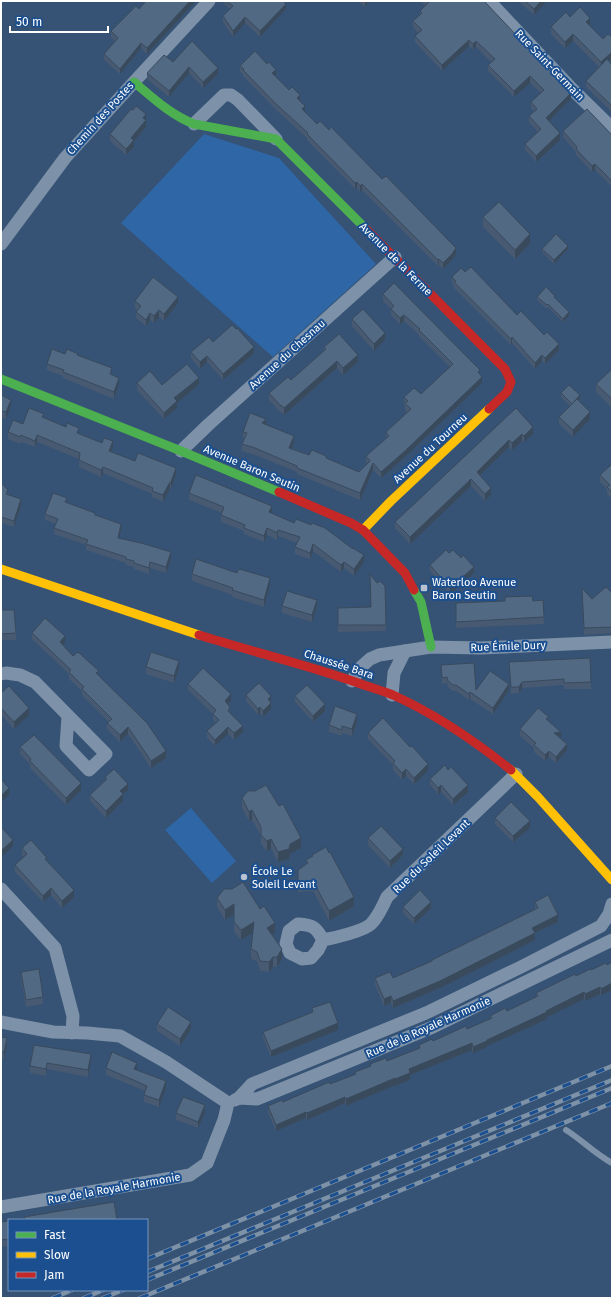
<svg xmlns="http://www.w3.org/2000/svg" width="613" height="1299" font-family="'Fira Sans',sans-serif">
<rect width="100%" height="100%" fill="#365274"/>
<!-- green -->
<g fill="#2f66a5">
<polygon points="204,134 279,158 376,264 273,357 121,223"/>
<polygon points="191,808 236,861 212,883 165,830"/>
</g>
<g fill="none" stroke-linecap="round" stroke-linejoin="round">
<!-- lane -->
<path stroke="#7d92a8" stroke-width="6" d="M 566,1130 C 582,1140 595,1154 612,1163"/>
<!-- street -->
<g stroke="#7d92a8" stroke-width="13">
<polyline points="489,1 573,90 612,128"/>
<polyline points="194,124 224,95 231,95 238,100 276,139"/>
<polyline points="1,244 65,158 134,82 209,1"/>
<polyline points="181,451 208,425 395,257"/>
<polyline points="1,674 6,673 20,675 35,682 106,754 89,770 66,746 68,717"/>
<polyline points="352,681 361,667 370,659 379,655 431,647 481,648 612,642"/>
<polyline points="392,695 394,673 405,651"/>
<polyline points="1,889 55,948 73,1016 72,1033"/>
<path d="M 323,940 L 318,950 L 311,958 L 302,959 L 290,953 L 286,944 L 289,931 L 298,924 C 313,925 316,927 323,940 C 334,938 364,931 371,924 C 378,917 383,906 387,897 L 516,774"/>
<polyline points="1,1022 53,1032 87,1033 120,1036 166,1062 228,1103 224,1120 207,1163 190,1175 1,1207"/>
<polyline points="239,1098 252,1084 426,1013 521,967 601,926 609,914 612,904"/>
<polyline points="235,1100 239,1098 257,1099 433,1027 612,940"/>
</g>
<!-- fast -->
<g stroke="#4caf50" stroke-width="9">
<path d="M 134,82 C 153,98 171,115 194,124 L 276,139 L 366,229"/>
<polyline points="1,379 181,451 279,492"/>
<polyline points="414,590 421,602 431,647"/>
</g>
<!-- slow -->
<g stroke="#ffc107" stroke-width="9">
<polyline points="363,530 391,501 489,409"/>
<polyline points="1,569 199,635"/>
<polyline points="511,770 538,797 612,880"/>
</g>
<!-- jam -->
<g stroke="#c62828" stroke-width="9">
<polyline points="366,229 505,369 511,382 507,392 489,409"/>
<polyline points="279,492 351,523 363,530 405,573 414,590"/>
<path d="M 199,635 C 253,652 308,665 361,684 C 372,688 383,691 393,695 C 435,714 475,741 511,770"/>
</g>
<defs>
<g id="rail">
<polyline points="147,1259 612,1066"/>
<polyline points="147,1272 612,1080"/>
<polyline points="147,1280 612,1088"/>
<polyline points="53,1298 72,1290"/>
<polyline points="84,1298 103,1290"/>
<polyline points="103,1298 123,1290"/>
<polyline points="140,1298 612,1103"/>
</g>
</defs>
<!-- rail casing -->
<use href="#rail" stroke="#7e92a7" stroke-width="4.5"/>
<!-- rail -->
<use href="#rail" stroke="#1b4f8f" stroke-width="3" stroke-dasharray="9" stroke-linecap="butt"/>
</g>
<!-- wall -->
<g fill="#475a72">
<polygon points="196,1 147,54 141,48 120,74 104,60 104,54 115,41 111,37 111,31 139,9"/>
<polygon points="221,1 285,1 286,9 260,37 245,23 233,37 223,22 223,16 230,9"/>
<polygon points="358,1 369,1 365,7"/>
<polygon points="420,1 484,1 571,99 549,121 560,140 536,162 525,150 525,144 538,132 529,122 529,116 534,112 531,108 531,102 541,93 530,83 514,97 488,71 488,65 491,62 476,47 473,50 469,46 442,71 415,42 415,36 418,33 413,27 413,21 420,15 420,11 425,6"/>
<polygon points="518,1 547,1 534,15"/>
<polygon points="570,17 590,24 589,25 603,39 612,37 612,58 609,61 612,65 612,112 586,87 586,81 599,67 573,41 565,48 551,34 551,27"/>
<polygon points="173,62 218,74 203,88 189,73 169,97 147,79 147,73"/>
<polygon points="240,66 276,75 275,76 300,101 305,112 317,124 456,254 452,260 443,269 439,265 438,266 362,190 360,192 357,188 355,189 307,140 307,138 275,109 243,76 243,74 240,72"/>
<polygon points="146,120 146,127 134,141 134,147 126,155 110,141 110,134"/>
<polygon points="563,131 612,135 612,187 595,170 592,172 576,155 576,152 563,137"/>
<polygon points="483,217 530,244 515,259 483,227"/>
<polygon points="542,249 568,249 554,264 542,252"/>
<polygon points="465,272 517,315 559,350 545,364 542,361 535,369 512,343 511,345 454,288 454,286 452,283 452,277"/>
<polygon points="383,294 480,375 482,383 405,457 381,478 373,470 360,500 297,474 297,472 255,455 242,451 242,444 245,439 243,438 243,432 266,425 294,443 292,448 309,455 326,458 359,472 368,464 366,462 366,456 386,439 386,432 407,412 405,410 405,405 404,404 404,397 421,394 450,367 419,336 419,335 404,321 400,325 391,315 391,309 383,301"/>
<polygon points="537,297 555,298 569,316 563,322 548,307 547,309 537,300"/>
<polygon points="135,301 178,303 164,321 159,317 154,323 150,320 146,326 136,318 136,312 137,310 135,308"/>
<polygon points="352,319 385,340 374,351 352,326"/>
<polygon points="213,342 254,353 223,380 207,362 200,369 191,358 191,352"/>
<polygon points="324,347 358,362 343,375 337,368 284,415 281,412 281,413 269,400 269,393 291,380 324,351"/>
<polygon points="65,354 78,355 112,374 119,384 114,399 63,378 63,376 47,370 47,364"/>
<polygon points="612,369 612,408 596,392 596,384"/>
<polygon points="137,383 162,385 199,384 177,403 177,408 164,419 137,390"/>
<polygon points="561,393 580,398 578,400 590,419 573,437 559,424 559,417 570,406 561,397"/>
<polygon points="1,395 11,406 6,419 1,418"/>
<polygon points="516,408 533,434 524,442 522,441 512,450 509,447 480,475 491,495 485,501 471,486 410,544 395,528 395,522"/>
<polygon points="44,417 79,434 113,447 111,452 135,461 176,474 171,489 170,488 163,502 152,497 152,494 103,473 101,477 79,467 79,459 37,442 35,447 21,442 20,444 8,439 8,432 23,424"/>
<polygon points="612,464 612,499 607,494 607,489 600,482 600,475"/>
<polygon points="1,483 8,494 21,505 14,527 1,523"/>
<polygon points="189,493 272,513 364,562 354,576 344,568 341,572 313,551 310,559 295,554 295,547 297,543 278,536 277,540 267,535 264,542 244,534 244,531 221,522 221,515 222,513 189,500"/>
<polygon points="67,503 95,515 121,530 119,538 171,559 166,573 150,568 149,574 134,569 134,567 126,565 126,563 86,550 86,545 54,534 54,528 56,524 45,520 45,514"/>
<polygon points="449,553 474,573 450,594 430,571 430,565"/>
<polygon points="192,574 270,585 264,607 232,597 232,595 192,581"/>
<polygon points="377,583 385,586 386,631 338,632 338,608 371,607"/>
<polygon points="582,588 592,599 612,593 612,633 584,635"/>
<polygon points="543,600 544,624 456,628 456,603"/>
<polygon points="282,606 317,606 312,622 282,613"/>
<polygon points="1,610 16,633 16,640 1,640"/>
<polygon points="32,633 65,643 63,645 73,656 99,675 166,758 151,768 128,734 120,742 107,729 107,723 109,722 82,695 82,691 69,679 69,674 32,639"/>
<polygon points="441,665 476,690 509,690 493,714 470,699 469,700 456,691 453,691 448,687 447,683 442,684"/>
<polygon points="146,667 179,667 174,683 146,674"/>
<polygon points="509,668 591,682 591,689 564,689 564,685 522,688 519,693 511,694"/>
<polygon points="188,684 231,701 228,704 230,713 243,732 234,740 228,734 215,746 207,738 207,731 216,723 213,720 213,714 188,690"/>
<polygon points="1,693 29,715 14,729 1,715"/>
<polygon points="246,695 271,703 271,709 263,717 260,713 258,715 246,701"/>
<polygon points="295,696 325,711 313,722 295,702"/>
<polygon points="357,721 352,736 342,733 342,736 329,732 329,725"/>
<polygon points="549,721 561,738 567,750 556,763 549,757 545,761 534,752 534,748 520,736 520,729"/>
<polygon points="368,733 428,771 414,784 406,776 402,780 393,770 393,765 368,739"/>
<polygon points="20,747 81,790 66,805 30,768 30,764 20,754"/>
<polygon points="105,777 128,790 123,794 123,801 106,818 90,801 90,795 105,780"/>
<polygon points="430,779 468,792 453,805 441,792 438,794 430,785"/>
<polygon points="242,798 301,848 290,854 289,859 278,862 271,849 267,851 261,844 261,836 252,820 249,821 242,808"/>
<polygon points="495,818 530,828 513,842 495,824"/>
<polygon points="368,838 403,855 390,868 368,845"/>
<polygon points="22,848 47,860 74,897 62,908 51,895 43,902 15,872 15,865 24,857 22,855"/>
<polygon points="312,855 354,906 329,921 313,891 298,892 298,870 306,864 306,860 312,857"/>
<polygon points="217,898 275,933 272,935 282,959 277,967 273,967 269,972 260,971 257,961 251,959 251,949 253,933 241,940 234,932 234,914 225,920 217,907"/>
<polygon points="535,902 558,922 535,933 535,940 440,988 393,1008 391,1003 384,1006 375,985 375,978 393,978 432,961 432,960 535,909"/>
<polygon points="403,907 431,908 414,924 403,913"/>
<polygon points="606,963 601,995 600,994 585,1001 584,999 547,1017 547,1019 530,1027 487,1046 487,1047 473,1053 472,1050 410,1075 410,1080 395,1086 395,1085 346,1106 345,1103 307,1120 306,1118 276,1131 268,1113 268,1106 283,1102 355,1074 355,1072 370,1066 370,1064 387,1061 419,1048 419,1045 433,1041 467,1029 490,1019 490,1016 507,1011 536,997 536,993 576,976 591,970"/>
<polygon points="21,972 43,997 43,1004 26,1007 21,979"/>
<polygon points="312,1008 338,1030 271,1057 263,1038 263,1032 312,1012"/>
<polygon points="157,1024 191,1029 180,1046 157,1031"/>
<polygon points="1,1037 7,1045 4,1059 1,1058"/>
<polygon points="34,1045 91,1060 88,1077 47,1069 46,1076 30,1073 30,1066"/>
<polygon points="106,1068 137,1069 137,1070 166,1088 159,1107 144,1102 144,1095 145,1091 106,1075"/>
<polygon points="205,1112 198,1128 176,1120 176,1113"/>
<polygon points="9,1221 9,1246 1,1247 1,1222"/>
</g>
<!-- shaded-wall -->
<g fill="#394a5c">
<polygon points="190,1 196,1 147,54 147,48"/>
<polygon points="365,1 369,1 365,7"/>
<polygon points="541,1 547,1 534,15 534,9"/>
<polygon points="286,4 286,9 260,37 260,31"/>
<polygon points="245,17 245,23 233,37 233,31"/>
<polygon points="590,18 590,24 586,28 586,22"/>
<polygon points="573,34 573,41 565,48 565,42"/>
<polygon points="469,40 469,46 442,71 442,65"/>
<polygon points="476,41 476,47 473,50 473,44"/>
<polygon points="141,43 141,48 120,74 120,69"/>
<polygon points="612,52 612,58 601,69 601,62"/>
<polygon points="189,67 189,73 169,97 169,91"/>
<polygon points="218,68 218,74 203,88 203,82"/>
<polygon points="276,70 276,75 272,79 272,73"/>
<polygon points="530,76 530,83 514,97 514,91"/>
<polygon points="571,93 571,99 546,124 546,118"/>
<polygon points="300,95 300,101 297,98"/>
<polygon points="305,106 305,112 302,109"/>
<polygon points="146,114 146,127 134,141 134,147 126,155 126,149 131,138 143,118"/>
<polygon points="560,133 560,140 536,162 536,156"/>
<polygon points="595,164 595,170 592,172 592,166"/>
<polygon points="357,182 357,188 355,189 355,183"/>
<polygon points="362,184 362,190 360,192 360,186"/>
<polygon points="530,234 530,244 515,259 515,250"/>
<polygon points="568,246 568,249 554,264 554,260"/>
<polygon points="456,248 456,254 452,260 443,269 443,263"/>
<polygon points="439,259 439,265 438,266 438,260"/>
<polygon points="178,297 178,303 164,321 164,314"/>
<polygon points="159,310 159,317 154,323 154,316"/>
<polygon points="569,312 569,316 563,322 563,319"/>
<polygon points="150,313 150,320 146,326 146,320"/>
<polygon points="404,315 404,321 400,325 400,318"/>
<polygon points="385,333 385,340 374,351 374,344"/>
<polygon points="512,337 512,343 511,345 511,339"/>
<polygon points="559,344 559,350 545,364 545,358"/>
<polygon points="254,347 254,353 223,380 223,374"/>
<polygon points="358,355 358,362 343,375 343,368"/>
<polygon points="542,355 542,361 535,369 535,363"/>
<polygon points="207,356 207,362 200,369 200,362"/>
<polygon points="337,361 337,368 284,415 284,408"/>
<polygon points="482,377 482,383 405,457 381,478 381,472"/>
<polygon points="119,378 119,384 114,399 114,392"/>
<polygon points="199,378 199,384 177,403 177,408 164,419 164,413 174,398"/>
<polygon points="580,395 580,398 572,407 572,404"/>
<polygon points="11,400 11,406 6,419 6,412"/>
<polygon points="590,412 590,419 573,437 573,430"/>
<polygon points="266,419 266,426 262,423"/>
<polygon points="533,427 533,434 524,442 524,436"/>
<polygon points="522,434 522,441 512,450 512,443"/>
<polygon points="37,435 37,442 35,447 35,441"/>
<polygon points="294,436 294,443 289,454 289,448"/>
<polygon points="509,440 509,447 477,478 477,472"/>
<polygon points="113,441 113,447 109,457 109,451"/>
<polygon points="373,463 373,470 360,500 360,493"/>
<polygon points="103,467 103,473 101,477 101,470"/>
<polygon points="176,468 176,474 171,489 171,482"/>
<polygon points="471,479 471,486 410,544 410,537"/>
<polygon points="170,482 170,488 163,502 163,495"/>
<polygon points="491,488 491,495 485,501 485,494"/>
<polygon points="21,499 21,505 14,527 14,521"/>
<polygon points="272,506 272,513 269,518 269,512"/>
<polygon points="121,524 121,530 118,544 118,538"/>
<polygon points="267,528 267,535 264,542 264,536"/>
<polygon points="278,530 278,536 277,540 277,533"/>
<polygon points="313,544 313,551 310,559 310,553"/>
<polygon points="171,552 171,559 166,573 166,567"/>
<polygon points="364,555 364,562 354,576 354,569"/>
<polygon points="150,562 150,568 149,574 149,568"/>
<polygon points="344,562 344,568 341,572 341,565"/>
<polygon points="474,567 474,573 450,594 450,588"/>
<polygon points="270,578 270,585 264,607 264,600"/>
<polygon points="317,600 317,606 312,622 312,615"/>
<polygon points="65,636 65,643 60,649 60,642"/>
<polygon points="179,661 179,667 174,683 174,676"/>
<polygon points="522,682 522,688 519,693 519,687"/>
<polygon points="509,684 509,690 493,714 493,708"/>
<polygon points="470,692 470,699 469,700 469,694"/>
<polygon points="231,694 231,701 225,707 225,701"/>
<polygon points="271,696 271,703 268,706 268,699"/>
<polygon points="271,703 271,709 263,717 263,711"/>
<polygon points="325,704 325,711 313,722 313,716"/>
<polygon points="260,707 260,713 258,715 258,709"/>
<polygon points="29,708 29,715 14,729 14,722"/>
<polygon points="357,714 357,721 352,736 352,729"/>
<polygon points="243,726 243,732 234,740 234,733"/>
<polygon points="128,727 128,734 120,742 120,735"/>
<polygon points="228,727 228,734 215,746 215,740"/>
<polygon points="561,732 561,738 554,733"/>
<polygon points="567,744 567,750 556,763 556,757"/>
<polygon points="166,751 166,758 151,768 151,761"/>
<polygon points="549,751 549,757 545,761 545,755"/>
<polygon points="428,764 428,771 414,784 414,778"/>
<polygon points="406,769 406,776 402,780 402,773"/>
<polygon points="81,783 81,790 66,805 66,798"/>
<polygon points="128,784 128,790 123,794 123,801 106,818 106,811 120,791"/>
<polygon points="441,785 441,792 438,794 438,788"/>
<polygon points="468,785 468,792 453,805 453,799"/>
<polygon points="9,788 9,795 1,802 1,796"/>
<polygon points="252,810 252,820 249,821 249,812"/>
<polygon points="530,821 530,828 513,842 513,836"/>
<polygon points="301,838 301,848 290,854 289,859 278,862 278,852"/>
<polygon points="271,839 271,849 267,851 267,841"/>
<polygon points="13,840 13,846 1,857 1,851"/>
<polygon points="403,849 403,855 390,868 390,861"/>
<polygon points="51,888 51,895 43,902 43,896"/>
<polygon points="74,890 74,897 62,908 62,901"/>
<polygon points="354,897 354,906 329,921 329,911"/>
<polygon points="431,902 431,908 414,924 414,918"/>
<polygon points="234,904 234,914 225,920 225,910"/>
<polygon points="558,915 558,922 532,934 532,928"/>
<polygon points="254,922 254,932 241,940 241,930"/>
<polygon points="275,923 275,933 267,937 267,928"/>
<polygon points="535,933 535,940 440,988 393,1008 393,1001"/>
<polygon points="282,949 282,959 277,967 277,957"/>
<polygon points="273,957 273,967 269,972 269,962"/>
<polygon points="612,983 612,990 601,995 601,989"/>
<polygon points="600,987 600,994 585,1001 585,994"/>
<polygon points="584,992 584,999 547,1017 547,1019 530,1027 487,1046 487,1047 473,1053 473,1047"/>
<polygon points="391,996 391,1003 384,1006 384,999"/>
<polygon points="191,1022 191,1029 180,1046 180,1039"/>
<polygon points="338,1023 338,1030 271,1057 271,1051"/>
<polygon points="7,1038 7,1045 4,1059 4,1052"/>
<polygon points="472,1043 472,1050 410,1075 410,1080 395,1086 395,1079 409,1069"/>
<polygon points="91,1054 91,1060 88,1077 88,1070"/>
<polygon points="47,1063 47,1069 46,1076 46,1069"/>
<polygon points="137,1063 137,1069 134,1076 134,1069"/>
<polygon points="395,1078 395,1085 346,1106 346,1099"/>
<polygon points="166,1081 166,1088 159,1107 159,1100"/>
<polygon points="345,1097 345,1103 307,1120 307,1113"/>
<polygon points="205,1105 205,1112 198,1128 198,1122"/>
<polygon points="306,1112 306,1118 276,1131 276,1125"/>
</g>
<!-- building -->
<g fill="#526984" stroke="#394a5c">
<polygon points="146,1 190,1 147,48 141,43 120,69 104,54 118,38 111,31 136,6 139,9"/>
<polygon points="227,1 283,1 286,4 260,31 245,17 233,31 223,16 233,6"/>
<polygon points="427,1 484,1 571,93 546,118 560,133 536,156 525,144 541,129 529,116 537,109 531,102 544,90 530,76 514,91 488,65 495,59 476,41 473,44 469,40 442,65 415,36 422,30 413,21 422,13 420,11 429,2"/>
<polygon points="525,1 541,1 534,9"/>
<polygon points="580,7 590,18 586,22 603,39 608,34 612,37 612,52 601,62 573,34 565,42 551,27 566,12 570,17"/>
<polygon points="192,41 218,68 203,82 189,67 169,91 147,73 164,55 173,62"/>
<polygon points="255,51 267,64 269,62 276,70 272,73 289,90 292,87 300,95 297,98 305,106 302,109 317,124 320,121 329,130 331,127 382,179 386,176 456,248 452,254 443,263 439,259 438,260 362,184 360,186 357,182 355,183 307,134 308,133 275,103 243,70 244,69 240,66"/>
<polygon points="607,59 612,65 612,106 586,81"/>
<polygon points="136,106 146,114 143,118 146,120 131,138 134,140 126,149 110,134 131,109 133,110"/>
<polygon points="587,109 612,135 612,181 595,164 592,166 576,149 577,147 563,131"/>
<polygon points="499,202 530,234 515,250 483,217"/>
<polygon points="556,234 568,246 554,260 542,249"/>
<polygon points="471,267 517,315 521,311 544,335 547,332 559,344 545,358 542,355 535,363 512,337 511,339 454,282 456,281 452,277 461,268 465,272"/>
<polygon points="153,277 178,297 164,314 159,310 154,316 150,313 146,320 136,312 141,306 135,301"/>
<polygon points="394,283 480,370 478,372 482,377 405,451 381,472 373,463 360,493 297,468 297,466 255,448 242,444 247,433 243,432 250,413 266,419 262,423 294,436 289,448 309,455 312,450 326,456 326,458 359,472 370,461 366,456 389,436 386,432 411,409 405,403 408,401 404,397 414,388 421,394 453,364 419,330 420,329 404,315 400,318 391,309 394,306 383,294"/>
<polygon points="546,287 555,296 554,297 569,312 563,319 548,304 547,305 537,297"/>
<polygon points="363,309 385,333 374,344 352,319"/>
<polygon points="232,325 236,329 237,328 254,347 223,374 207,356 200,362 191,352 209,337 213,342"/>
<polygon points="339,334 358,355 343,368 337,361 284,408 281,405 281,406 269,393 288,377 291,380 326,349 324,347"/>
<polygon points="52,349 65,354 67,349 78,354 77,355 112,368 110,374 119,378 114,392 63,372 64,370 47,364"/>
<polygon points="187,364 199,378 174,398 177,401 164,413 137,383 150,371 162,385"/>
<polygon points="612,369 612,399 596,384"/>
<polygon points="569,385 580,395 572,404 561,393"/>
<polygon points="1,395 11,400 6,412 1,411"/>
<polygon points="577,399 590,412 573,430 559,417"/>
<polygon points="29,408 44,414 42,417 66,427 67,423 79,428 77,433 102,443 104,438 113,441 109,451 135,461 138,453 176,468 171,482 170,482 163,495 152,491 153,488 103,467 101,470 79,460 80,453 37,435 35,441 21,435 20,437 8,432 13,420 23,424"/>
<polygon points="516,408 533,427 524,436 522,434 512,443 509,440 477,472 491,488 485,494 471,479 410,537 395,522"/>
<polygon points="612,464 612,492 607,487 610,485 600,475"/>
<polygon points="196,475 272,506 269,512 294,523 296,519 311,525 312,523 325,528 353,549 353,548 364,555 354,569 344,562 341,565 313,544 310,553 295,547 300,537 278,530 277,533 267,528 264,536 244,528 245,525 221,515 224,507 189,493"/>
<polygon points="1,483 8,490 6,494 21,499 14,521 1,517"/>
<polygon points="53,493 67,498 65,502 95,513 95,515 121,524 118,538 141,543 171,552 166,567 150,562 149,568 134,563 134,561 126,559 126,557 86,544 88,540 54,528 58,519 45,514"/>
<polygon points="446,550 449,553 453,550 461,558 463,555 474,567 450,588 430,565"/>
<polygon points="196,559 237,573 239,569 270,578 264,600 232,590 233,588 192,574"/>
<polygon points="370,574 377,583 380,581 385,586 386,625 338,625 338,608 371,607"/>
<polygon points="606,587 612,593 612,627 584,628 582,588 592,599"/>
<polygon points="287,591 317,600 312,615 282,606"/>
<polygon points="532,596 533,601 543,600 544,617 456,622 456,603 505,601 505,597"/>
<polygon points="1,610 14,610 16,633 1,634"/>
<polygon points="45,618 65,636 60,642 73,656 78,652 99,671 96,673 147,723 166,751 151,761 128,727 120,735 107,723 112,719 82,689 84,687 69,672 71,670 32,633"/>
<polygon points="151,652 179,661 174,676 146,667"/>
<polygon points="590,658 591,682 564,683 564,679 522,682 519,687 511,687 509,662"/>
<polygon points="474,663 476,690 490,671 509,684 493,708 470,692 469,694 456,685 453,685 448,681 447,677 442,678 441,665"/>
<polygon points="203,668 231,694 225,701 230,707 228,711 243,726 234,733 228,727 215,740 207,731 219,720 213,714 216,710 188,684"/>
<polygon points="259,683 271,696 268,699 271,703 263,711 260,707 258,709 246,695"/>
<polygon points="307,685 325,704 313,716 295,696"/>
<polygon points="9,686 29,708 14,722 1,708 1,693"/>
<polygon points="335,706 357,714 352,729 342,726 342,730 329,725"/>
<polygon points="538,708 549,717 546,719 561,732 554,733 567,744 556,757 549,751 545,755 534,745 536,743 520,729"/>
<polygon points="383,718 410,747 412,746 428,764 414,778 406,769 402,773 393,763 395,761 368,733"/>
<polygon points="34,735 81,783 66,798 30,761 31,759 20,747"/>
<polygon points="445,765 448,770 451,767 468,785 453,799 441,785 438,788 430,779"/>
<polygon points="114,769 128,784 120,791 123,794 106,811 90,795 107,779 105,777"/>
<polygon points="1,779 9,788 1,796"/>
<polygon points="266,785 279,806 283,804 301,838 290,844 289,849 278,852 271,839 267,841 261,835 261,827 252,810 249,812 242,798 248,791 255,791"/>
<polygon points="511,802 530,821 513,836 495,818"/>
<polygon points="381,826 403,849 390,861 368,838"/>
<polygon points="1,827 13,840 1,851"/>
<polygon points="31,840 47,858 45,859 74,890 62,901 51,888 43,896 15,865 27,854 22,848"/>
<polygon points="326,847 329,853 330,852 354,897 329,911 313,881 298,882 298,870 308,863 306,860 313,856 312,855"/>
<polygon points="243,882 260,909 264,906 275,923 267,928 282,949 277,957 273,957 269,962 260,961 257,952 251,949 254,922 241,930 234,922 234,904 225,910 217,898 224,889 232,889"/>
<polygon points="420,890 431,902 414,918 403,907"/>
<polygon points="548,895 558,915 532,928 535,933 440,981 393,1001 391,996 384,999 375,978 390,972 393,978 432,961 432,960 538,908 535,902"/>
<polygon points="612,962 612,983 601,989 600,987 585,994 584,992 546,1011 547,1012 530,1020 487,1040 487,1041 473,1047 472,1043 409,1069 410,1073 395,1079 395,1078 346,1099 345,1097 307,1113 306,1112 276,1125 268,1106 282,1100 283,1102 329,1082 330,1084 356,1074 355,1072 371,1066 370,1064 386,1058 387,1061 420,1048 419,1045 432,1039 433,1041 466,1026 467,1029 492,1018 490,1016 505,1008 507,1011 538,996 536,993 575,974 576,976 590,969 591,970 606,963 607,965"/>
<polygon points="39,969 43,997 26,1000 21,972"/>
<polygon points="330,1002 338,1023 271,1051 263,1032 313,1012 312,1008"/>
<polygon points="168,1007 191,1022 180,1039 157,1024"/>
<polygon points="1,1037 7,1038 4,1052 1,1051"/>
<polygon points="34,1045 91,1054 88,1070 47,1063 46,1069 30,1066"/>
<polygon points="112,1052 137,1063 134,1069 166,1081 159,1100 144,1095 147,1086 106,1068"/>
<polygon points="183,1097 205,1105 198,1122 176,1113"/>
<polygon points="114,1202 117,1220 14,1220 25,1219 24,1217"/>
<polygon points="9,1221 9,1239 1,1240 1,1222"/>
</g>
<!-- markers -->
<g fill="#b9c2ce" stroke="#1b4f8f" stroke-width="1.5">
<rect x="420" y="584" width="8" height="8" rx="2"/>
<circle cx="244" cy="877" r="4"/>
</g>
<g text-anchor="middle" stroke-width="4" stroke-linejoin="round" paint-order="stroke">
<!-- street labels -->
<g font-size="11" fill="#fff" stroke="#1b4f8f">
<text transform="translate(550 65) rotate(46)" y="4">Rue Saint-Germain</text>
<text transform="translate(100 118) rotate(-48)" y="4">Chemin des Postes</text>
<text transform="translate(396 259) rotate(45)" y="4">Avenue de la Ferme</text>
<text transform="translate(287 354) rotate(-42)" y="4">Avenue du Chesnau</text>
<text transform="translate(430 448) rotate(-43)" y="4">Avenue du Tourneu</text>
<text transform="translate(252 468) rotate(23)" y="4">Avenue Baron Seutin</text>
<text transform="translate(508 646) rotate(-2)" y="4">Rue Émile Dury</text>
<text transform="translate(339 664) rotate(18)" y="4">Chaussée Bara</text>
<text transform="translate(431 856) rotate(-44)" y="4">Rue du Soleil Levant</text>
<text transform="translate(428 1027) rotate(-24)" y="4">Rue de la Royale Harmonie</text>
<text transform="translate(114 1188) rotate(-10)" y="4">Rue de la Royale Harmonie</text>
</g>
<!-- poi labels -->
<g font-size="11" fill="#fff" stroke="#1b4f8f" text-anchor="start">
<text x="432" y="586">Waterloo Avenue<tspan x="432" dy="13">Baron Seutin</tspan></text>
<text x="252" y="875">École Le<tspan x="252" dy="13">Soleil Levant</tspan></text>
</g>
</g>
<!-- border -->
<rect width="613" height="1299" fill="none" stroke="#ffffff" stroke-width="4"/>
<!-- legend -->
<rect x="8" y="1219" width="140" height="72" fill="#1b4f8f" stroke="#7695bc"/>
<rect x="16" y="1232" width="20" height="6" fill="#4caf50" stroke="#7695bc"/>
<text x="44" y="1239" font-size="12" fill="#ffffff">Fast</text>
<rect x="16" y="1252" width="20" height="6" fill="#ffc107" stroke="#7695bc"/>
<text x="44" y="1259" font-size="12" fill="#ffffff">Slow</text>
<rect x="16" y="1272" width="20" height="6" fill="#c62828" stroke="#7695bc"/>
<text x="44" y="1279" font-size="12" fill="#ffffff">Jam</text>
<!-- scale -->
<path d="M10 26v6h98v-6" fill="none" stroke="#ffffff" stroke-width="2"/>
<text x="16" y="26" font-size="12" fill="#ffffff" stroke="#1b4f8f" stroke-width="3" paint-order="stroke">50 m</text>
</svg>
